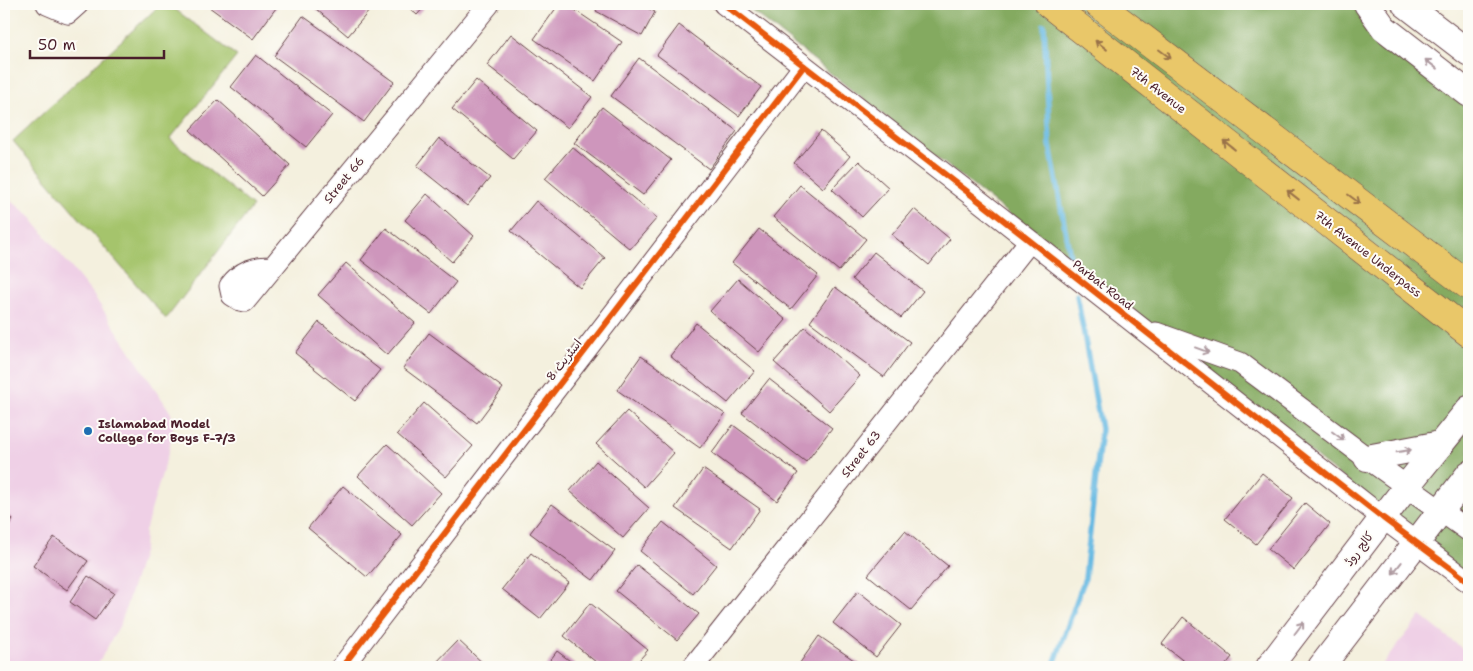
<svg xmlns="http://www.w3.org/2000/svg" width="1473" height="671" font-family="'Shantell Sans','Playpen Sans Arabic',sans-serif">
<rect width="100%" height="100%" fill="#fdfcf7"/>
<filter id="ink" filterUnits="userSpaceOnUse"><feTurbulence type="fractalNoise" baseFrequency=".02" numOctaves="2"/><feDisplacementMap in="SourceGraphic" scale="10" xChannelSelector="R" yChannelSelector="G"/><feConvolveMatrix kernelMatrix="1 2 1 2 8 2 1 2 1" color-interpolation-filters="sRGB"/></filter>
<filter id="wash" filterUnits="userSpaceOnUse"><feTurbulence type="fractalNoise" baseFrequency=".0096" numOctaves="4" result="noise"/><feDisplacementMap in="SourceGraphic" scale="20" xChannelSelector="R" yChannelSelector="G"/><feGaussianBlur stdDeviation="1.12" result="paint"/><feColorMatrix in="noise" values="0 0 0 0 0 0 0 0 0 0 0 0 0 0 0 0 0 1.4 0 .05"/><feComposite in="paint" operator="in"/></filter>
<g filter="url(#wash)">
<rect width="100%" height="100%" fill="#f4f0de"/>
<!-- built -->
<g fill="#efd0e6">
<polygon points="4,195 29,215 94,296 171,413 173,426 169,450 145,531 144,549 121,623 96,667 4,667"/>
<polygon points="1421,616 1469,654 1469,667 1380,667"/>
</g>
<!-- green -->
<polygon fill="#a5c46c" stroke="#78724c" points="161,4 168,4 237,56 170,139 253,206 166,319 13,141"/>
<!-- forest -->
<polygon fill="#84aa60" stroke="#676446" points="743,4 1363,4 1469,86 1469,578"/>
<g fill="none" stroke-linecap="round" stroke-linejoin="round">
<!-- stream -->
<g stroke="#66b9e2" stroke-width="5.5">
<polyline points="1044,25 1050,145 1070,257"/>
<polyline points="1053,667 1085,578 1101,429 1077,295"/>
</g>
</g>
<g id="blocks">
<!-- building -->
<g fill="#ce96bc">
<polygon points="205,4 279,4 253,39"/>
<polygon points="310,4 375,4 348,36"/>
<polygon points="405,4 427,4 417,15"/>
<polygon points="559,4 566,4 622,42 595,81 534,39"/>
<polygon points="599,4 639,4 655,12 642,36 596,11"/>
<polygon points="303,16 394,82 364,122 274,56"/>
<polygon points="679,25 761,87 739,116 657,55"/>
<polygon points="511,34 592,97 568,128 487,65"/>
<polygon points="256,55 332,115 306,147 231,87"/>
<polygon points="639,58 737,131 709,169 611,96"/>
<polygon points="476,80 537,131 513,159 452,109"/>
<polygon points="218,100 290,165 262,196 190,130"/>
<polygon points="602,107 671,160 643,195 574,143"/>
<polygon points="821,131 850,156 823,188 794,163"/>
<polygon points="439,138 490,178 467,206 417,166"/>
<polygon points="572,147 657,218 630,249 545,178"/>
<polygon points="859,161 889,188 862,217 832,189"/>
<polygon points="800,185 866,239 839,271 773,217"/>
<polygon points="427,194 474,236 452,262 405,220"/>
<polygon points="536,201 605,258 580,288 511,231"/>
<polygon points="914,209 950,239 929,265 892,235"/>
<polygon points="386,228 456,282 431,314 361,260"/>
<polygon points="759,229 818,275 791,309 732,263"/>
<polygon points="874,252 923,291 901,318 852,279"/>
<polygon points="346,263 415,323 387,355 318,295"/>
<polygon points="738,279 786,320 759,352 710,311"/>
<polygon points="835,287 910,342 884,377 810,322"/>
<polygon points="319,322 380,370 355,401 295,353"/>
<polygon points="696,323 755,371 728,403 670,356"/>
<polygon points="805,327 860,376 829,411 774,362"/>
<polygon points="429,333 503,388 477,423 403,368"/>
<polygon points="641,356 725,414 700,448 617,390"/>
<polygon points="769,379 832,428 806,462 742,413"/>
<polygon points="424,403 473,446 446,477 397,434"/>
<polygon points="627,411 674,453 644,487 596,444"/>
<polygon points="733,425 798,473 777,501 712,453"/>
<polygon points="387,444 441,493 412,525 358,476"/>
<polygon points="596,461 649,508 623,538 570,491"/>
<polygon points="703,469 760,509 732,548 675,508"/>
<polygon points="1262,473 1293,498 1256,544 1225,519"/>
<polygon points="343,486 402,535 367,577 308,528"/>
<polygon points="1305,503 1330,524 1294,570 1268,549"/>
<polygon points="552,504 615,551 593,580 530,533"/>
<polygon points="4,512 13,519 4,531"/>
<polygon points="663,522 716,565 693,594 640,551"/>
<polygon points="905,531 948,566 911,610 868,575"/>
<polygon points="54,537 88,561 67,590 33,566"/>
<polygon points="531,553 569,583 540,619 502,589"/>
<polygon points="637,565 699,614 677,640 616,591"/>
<polygon points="88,576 114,593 95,620 70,602"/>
<polygon points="858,591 901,625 876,657 833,623"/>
<polygon points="590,603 648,650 633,667 602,667 564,636"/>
<polygon points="1183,617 1232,657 1224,667 1191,667 1162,644"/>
<polygon points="819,636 864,667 797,667"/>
<polygon points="458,640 487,667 432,667"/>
<polygon points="557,651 578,667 545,667"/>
</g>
</g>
</g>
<g filter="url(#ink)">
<use href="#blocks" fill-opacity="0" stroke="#643e46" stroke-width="1"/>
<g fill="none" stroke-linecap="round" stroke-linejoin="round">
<defs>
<g id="minor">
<polyline points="47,4 68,13 78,4"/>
<polyline points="724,4 969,193 1383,518 1469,582"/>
<path d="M 271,267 C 254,267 241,271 230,286 L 232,295 L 240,300 L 245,301 L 489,4"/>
<polyline points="1156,333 1240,363 1367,458 1469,531"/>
<polyline points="342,667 804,66"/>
<polyline points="693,667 1029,242"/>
</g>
<g id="tertiary">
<polyline points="1367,4 1384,28 1469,94"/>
<polyline points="1405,4 1469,53"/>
<polyline points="1367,458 1441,444"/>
<polyline points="1269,667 1414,477 1469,409"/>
<polyline points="1321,667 1469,474"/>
</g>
<g id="primary">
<polyline points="1049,4 1469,333"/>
<polyline points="1098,4 1469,286"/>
</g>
</defs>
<!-- minor casing -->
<use href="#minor" stroke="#643e46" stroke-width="23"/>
<!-- tertiary casing -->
<use href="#tertiary" stroke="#643e46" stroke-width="28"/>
<!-- primary casing -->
<use href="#primary" stroke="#643e46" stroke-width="29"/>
<!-- minor -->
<use href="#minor" stroke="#fff" stroke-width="21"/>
<!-- tertiary -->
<use href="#tertiary" stroke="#fff" stroke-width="26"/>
<!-- primary -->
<use href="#primary" stroke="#e9c769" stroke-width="28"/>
<defs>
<g id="cycleway">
<polyline points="724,4 969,193 1383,518 1469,582"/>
<polyline points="342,667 804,66"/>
</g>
</defs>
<!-- cycleway casing -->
<use href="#cycleway" stroke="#fdfcf7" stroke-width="9"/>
<!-- cycleway -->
<use href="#cycleway" stroke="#e8590c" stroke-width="6"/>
</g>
<!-- one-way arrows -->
<defs><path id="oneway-shaft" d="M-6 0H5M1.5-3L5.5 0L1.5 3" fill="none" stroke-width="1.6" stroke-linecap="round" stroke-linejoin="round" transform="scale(1.25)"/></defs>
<g stroke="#9a734a">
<use href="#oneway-shaft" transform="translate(1101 45) rotate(-142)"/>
<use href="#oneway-shaft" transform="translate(1165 54) rotate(37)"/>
<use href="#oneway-shaft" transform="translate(1229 145) rotate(-142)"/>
<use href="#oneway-shaft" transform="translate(1293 195) rotate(-142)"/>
<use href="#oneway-shaft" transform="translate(1354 199) rotate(37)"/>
</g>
<g stroke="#ae9aa0">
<use href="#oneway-shaft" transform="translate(1431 64) rotate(-142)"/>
<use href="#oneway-shaft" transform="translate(1202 350) rotate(20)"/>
<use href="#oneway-shaft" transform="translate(1338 436) rotate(37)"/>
<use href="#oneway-shaft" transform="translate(1404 451) rotate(-10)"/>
<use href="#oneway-shaft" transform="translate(1397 568) rotate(128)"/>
<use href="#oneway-shaft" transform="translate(1299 628) rotate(-53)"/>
</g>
</g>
<!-- markers -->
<circle fill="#1f6fb2" stroke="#fdfcf7" stroke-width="2" cx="88" cy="431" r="5"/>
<g text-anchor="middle" stroke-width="4" stroke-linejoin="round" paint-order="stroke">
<!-- street labels -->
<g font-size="12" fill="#4a1f2b" stroke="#fdfcf7">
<text transform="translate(1158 90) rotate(38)" y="4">7th Avenue</text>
<text transform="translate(344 180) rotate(-51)" y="4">Street 66</text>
<text transform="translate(1368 254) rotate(38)" y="4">7th Avenue Underpass</text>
<text transform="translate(1103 285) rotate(38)" y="4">Parbat Road</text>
<text transform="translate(564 360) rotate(-52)" y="4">اسٹریٹ 8</text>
<text transform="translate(861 454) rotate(-52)" y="4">Street 63</text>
<text transform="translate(1359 549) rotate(-53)" y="4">کالج روڈ</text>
</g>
<!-- poi labels -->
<g font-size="12" font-weight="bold" fill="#4a1f2b" stroke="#fdfcf7" text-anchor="start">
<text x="98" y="428">Islamabad Model<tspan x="98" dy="14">College for Boys F-7/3</tspan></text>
</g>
</g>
<!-- margin -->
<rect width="1473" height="671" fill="none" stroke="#fdfcf7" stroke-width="20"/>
<!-- scale -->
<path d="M30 50v8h134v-8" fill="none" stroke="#4a1f2b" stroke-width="2.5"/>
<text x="38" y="50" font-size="15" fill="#4a1f2b" stroke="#fdfcf7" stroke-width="4" paint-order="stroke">50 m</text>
</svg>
